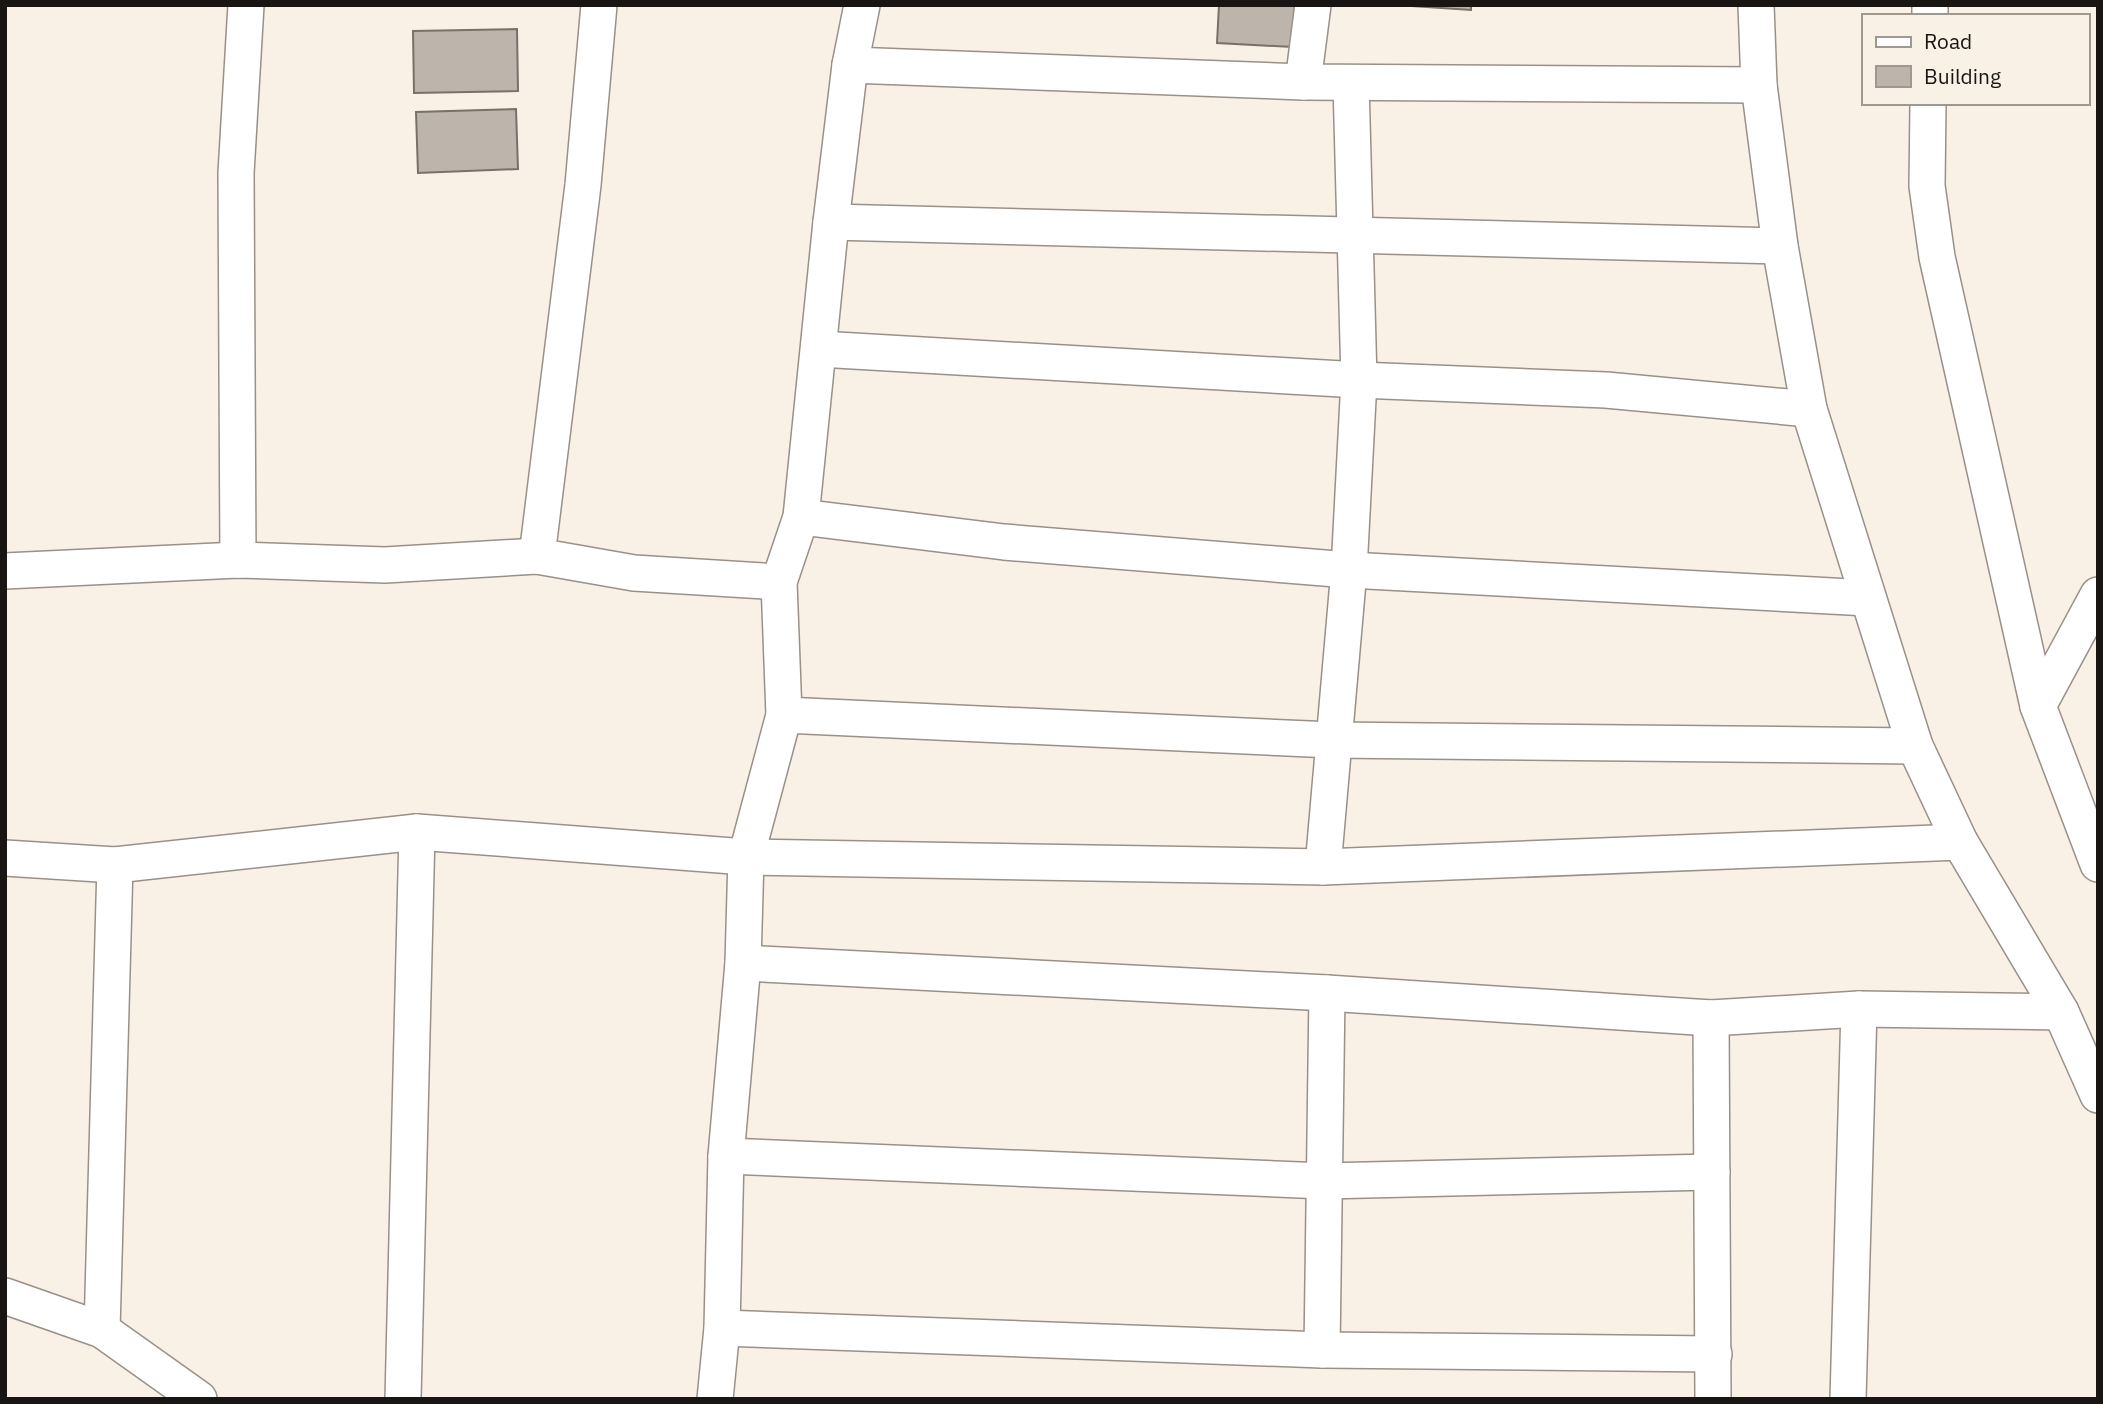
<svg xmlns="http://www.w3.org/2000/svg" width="2103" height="1404" font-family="'IBM Plex Sans',sans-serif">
<rect width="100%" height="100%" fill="#f9f0e6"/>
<!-- building -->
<g fill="#bdb5ac" stroke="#787169" stroke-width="2">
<polygon points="1219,5 1295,5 1292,47 1217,43"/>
<polygon points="1396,5 1471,5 1471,10"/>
<polygon points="517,29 518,91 414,93 413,31"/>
<polygon points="516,109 518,169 418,173 416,112"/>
</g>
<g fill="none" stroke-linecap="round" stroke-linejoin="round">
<defs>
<g id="minor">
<polyline points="1756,5 1759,85 1780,246 1809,409 1915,746 1960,842 2061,1012 2098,1095"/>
<polyline points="1930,16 1930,5"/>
<polyline points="850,65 1303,82 1759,85"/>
<polyline points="1303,82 1313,5"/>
<polyline points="1928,103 1927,186 1937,257 2038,706 2098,864"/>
<polyline points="831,222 1780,246"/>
<polyline points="819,349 1359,380 1606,390 1809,409"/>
<polyline points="801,517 1004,542 1349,570 1868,598"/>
<polyline points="537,556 583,185 599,5"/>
<polyline points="238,560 236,173 246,5"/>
<polyline points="5,571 238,560 385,565 537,556 634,573 779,582"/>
<polyline points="2038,706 2098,595"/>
<polyline points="784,715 1332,740 1915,746"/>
<polyline points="5,858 115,865 417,832 746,857 1323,867 1960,842"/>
<polyline points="1323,867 1349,570 1359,380 1351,83"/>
<polyline points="743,963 1327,993 1711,1018 1859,1009 2061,1012"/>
<polyline points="1711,1018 1713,1399"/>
<polyline points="726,1156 1324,1181 1712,1172"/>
<polyline points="5,1296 102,1330 199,1399"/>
<polyline points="722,1328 1322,1350 1714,1354"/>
<polyline points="102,1330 115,865"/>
<polyline points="1322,1350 1327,993"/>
<polyline points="403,1399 417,832"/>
<polyline points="715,1399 722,1328 726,1156 743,963 746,857 784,715 779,582 801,517 831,222 850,65 862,5"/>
<polyline points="1848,1399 1859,1009"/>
</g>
</defs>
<!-- minor casing -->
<use href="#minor" stroke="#999189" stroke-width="38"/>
<!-- minor -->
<use href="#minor" stroke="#fff" stroke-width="35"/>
</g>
<!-- border -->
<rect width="2103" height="1404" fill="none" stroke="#181512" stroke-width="14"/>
<!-- legend -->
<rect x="1862" y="14" width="228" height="91" fill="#f9f0e6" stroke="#9f9891" stroke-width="2"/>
<rect x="1876" y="37" width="35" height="10" fill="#ffffff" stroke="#9f9891" stroke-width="2"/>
<text x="1924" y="49" font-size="21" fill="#181512">Road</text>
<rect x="1876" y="66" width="35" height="21" fill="#bdb5ac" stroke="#9f9891" stroke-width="2"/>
<text x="1924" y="84" font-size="21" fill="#181512">Building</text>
</svg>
